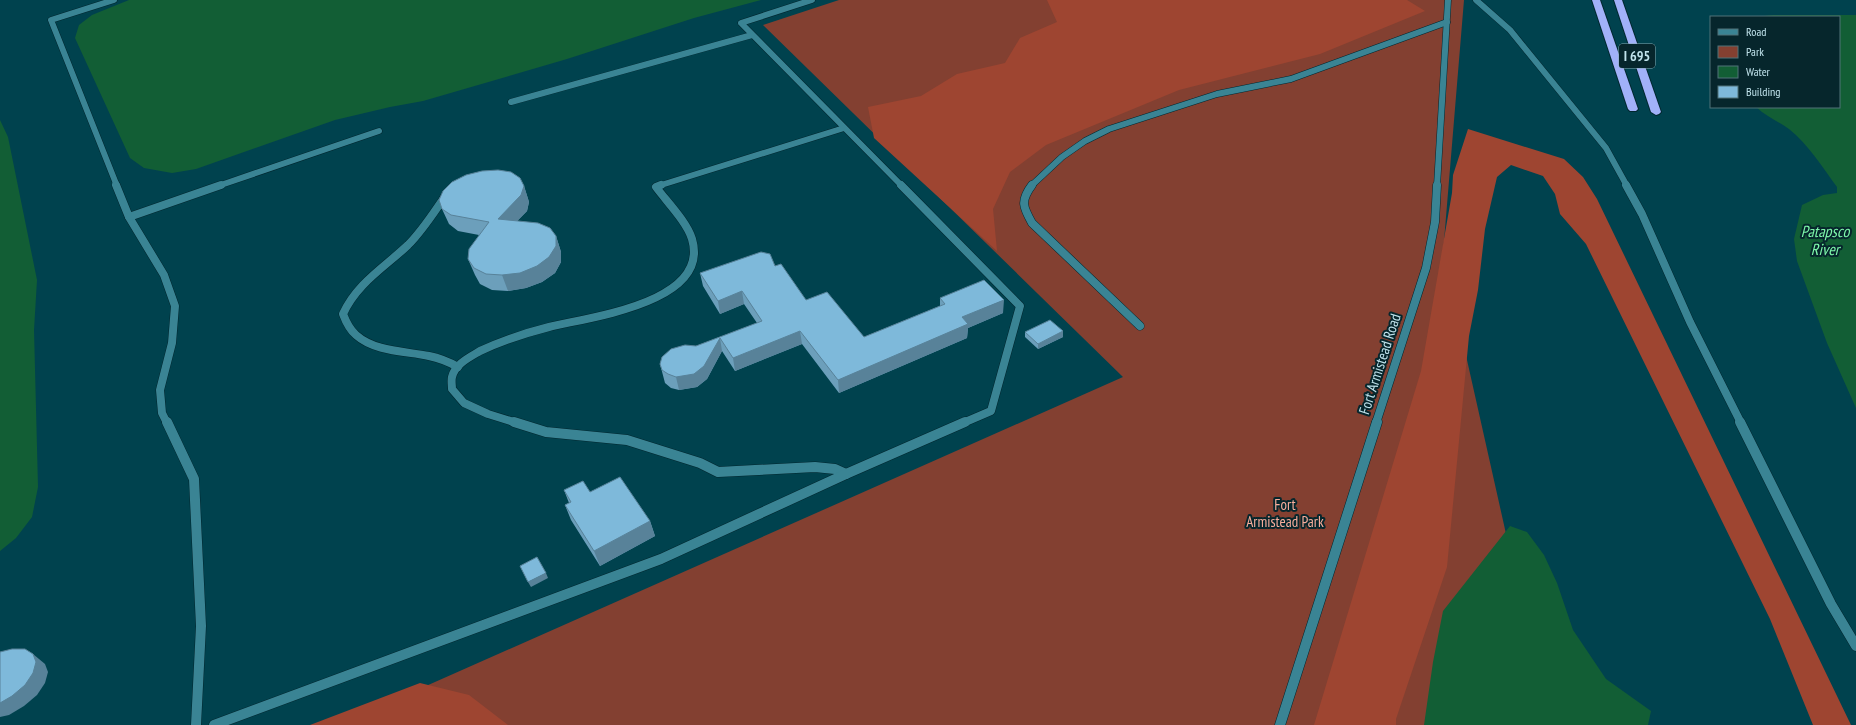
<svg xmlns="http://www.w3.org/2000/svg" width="1856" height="725" font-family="'PT Sans Narrow',sans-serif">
<rect width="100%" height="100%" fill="#00424e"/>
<!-- green -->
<polygon fill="#834031" points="839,0 1464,0 1443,253 1548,721 1547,725 338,725 1123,377 763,25"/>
<!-- forest -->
<g fill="#9e4531">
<polygon points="1047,0 1407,0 1425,11 1320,54 1179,90 1046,145 1010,172 993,209 997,251 874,138 868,107 921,96 957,74 1005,63 1020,38 1057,22"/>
<polygon points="1468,129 1564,159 1583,177 1597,199 1851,725 1813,725 1770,619 1586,244 1560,214 1555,194 1543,176 1511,165 1497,177 1485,229 1478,290 1469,336 1447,567 1396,719 1396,725 1314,725 1421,371 1452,193 1453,175"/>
<polygon points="420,683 469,695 508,725 310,725"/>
</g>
<!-- water -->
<g fill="#125e35">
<polygon points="129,0 761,0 694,18 567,59 423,101 390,107 335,120 196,169 172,173 144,168 130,158 75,38 79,25 92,15"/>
<path d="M 1773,15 L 1856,15 L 1856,408 L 1827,343 L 1797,261 L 1794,239 L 1802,205 L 1823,195 L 1837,193 L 1837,187 C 1823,168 1808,144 1789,129 C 1778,121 1767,117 1756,107 L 1839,107 L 1839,17 L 1755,17 Z"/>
<polygon points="0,120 8,137 37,280 34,330 38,487 32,517 16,538 0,551"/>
<polygon points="1510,526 1527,532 1544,555 1557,583 1573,630 1606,679 1651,711 1648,725 1424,725 1433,662 1443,611"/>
</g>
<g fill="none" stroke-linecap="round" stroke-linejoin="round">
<defs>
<g id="lane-far2">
<polyline points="114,0 51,20 117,186"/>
<polyline points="812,0 741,23 902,186"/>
<polyline points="1476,0 1510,30 1606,148 1627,186"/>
<polyline points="511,102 752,35"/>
<polyline points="218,186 379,131"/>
<polyline points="658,186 844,128"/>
<polyline points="1031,186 1062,157 1085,141 1109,129 1217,94 1291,79 1447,22"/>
</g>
<g id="lane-far1">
<polyline points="116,185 129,217 164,275 175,306 172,343 160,390 162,413 167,423"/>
<polyline points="901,185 1020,306 991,411 963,423"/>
<path d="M 1032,185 C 1020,201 1023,207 1032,223 L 1140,326"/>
<polyline points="1626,185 1642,214 1690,322 1741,423"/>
<path d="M 446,195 C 434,212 423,230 408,245 C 385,267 357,283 343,314 C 346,322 349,329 356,335 C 375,352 406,351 429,356 C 439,358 449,362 458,367"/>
<polyline points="129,217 221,185"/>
<path d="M 517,423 L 488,414 L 464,403 L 452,389 C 452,385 451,381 452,377 C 455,364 470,357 480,351 C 502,341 525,333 549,327 C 589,317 711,303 692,239 C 687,222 667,202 656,187 L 661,185"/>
</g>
<g id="lane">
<polyline points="167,422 194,479 201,626 196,725"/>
<polyline points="514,422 546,432 627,440 700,463 718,472 815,467 835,469 846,474"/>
<polyline points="1740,422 1831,604 1856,646"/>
<polyline points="214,725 661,559 846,474 965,422"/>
</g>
<polyline id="street-far2" points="1437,186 1448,0"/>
<polyline id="street-far1" points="1376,423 1426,268 1435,222 1437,185"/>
<polyline id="street" points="1280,725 1377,422"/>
<g id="highway">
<polygon points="1592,0 1600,0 1638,109 1636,111 1630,111 1628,109"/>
<polygon points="1614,0 1622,0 1661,112 1659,114 1656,115 1651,112"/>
</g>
</defs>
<!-- lane-far2 casing -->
<use href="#lane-far2" stroke="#00272f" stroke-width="7"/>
<!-- lane-far1 casing -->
<use href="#lane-far1" stroke="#00272f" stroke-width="9"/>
<!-- lane casing -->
<use href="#lane" stroke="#00272f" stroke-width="11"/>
<!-- street-far2 casing -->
<use href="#street-far2" stroke="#00272f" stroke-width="7"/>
<!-- street-far1 casing -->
<use href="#street-far1" stroke="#00272f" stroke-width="9"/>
<!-- street casing -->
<use href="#street" stroke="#00272f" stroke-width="11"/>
<!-- highway casing -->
<use href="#highway" stroke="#00272f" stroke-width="2"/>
<!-- lane-far2 -->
<use href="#lane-far2" stroke="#3a8494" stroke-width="6"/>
<!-- lane-far1 -->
<use href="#lane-far1" stroke="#3a8494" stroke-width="8"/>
<!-- lane -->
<use href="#lane" stroke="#3a8494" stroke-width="10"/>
<!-- street-far2 -->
<use href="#street-far2" stroke="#3a8494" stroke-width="6"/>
<!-- street-far1 -->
<use href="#street-far1" stroke="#3a8494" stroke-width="8"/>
<!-- street -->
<use href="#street" stroke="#3a8494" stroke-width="10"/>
<!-- highway -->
<use href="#highway" fill="#a1b1f9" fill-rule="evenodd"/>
</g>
<!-- wall -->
<g fill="#6c9fbb">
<polygon points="524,186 529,202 527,211 517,221 556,236 561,252 561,262 555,273 542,282 526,288 508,291 492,290 480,284 475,275 468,259 479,235 458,231 449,224 442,209"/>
<polygon points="775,266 806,300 864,337 940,306 940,298 1003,313 968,328 967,338 839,393 802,344 735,371 722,351 707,379 697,387 679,390 671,388 665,383 660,364 696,346 757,323 744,304 720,314 703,286 700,273"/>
<polygon points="1063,331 1063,337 1038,349 1025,337 1025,332"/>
<polygon points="564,490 590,492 650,521 655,536 600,566 571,520 565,505 569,503"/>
</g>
<!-- shaded-wall -->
<g fill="#588299">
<polygon points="524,186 529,202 527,211 504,235 498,219"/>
<polygon points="556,236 561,252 561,262 555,273 542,282 526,288 508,291 502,275"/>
<polygon points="742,291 744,304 720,314 718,301"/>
<polygon points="1004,300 1003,313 968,328 967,338 839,393 838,380 962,317"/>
<polygon points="800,331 802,344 735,371 733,358"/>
<polygon points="1063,331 1063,337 1038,349 1038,344"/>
<polygon points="720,338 722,351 707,379 697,387 679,390 676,377"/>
<polygon points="650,521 655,536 600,566 594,551"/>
<polygon points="546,573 548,578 531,587 528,582"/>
<polygon points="33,654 45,664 48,672 45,683 37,695 24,706 9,715 0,717 0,703"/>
</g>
<!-- building -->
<g fill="#7eb9da" stroke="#588299">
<polygon points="498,170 511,172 520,178 524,186 521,195 498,219 538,223 550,228 556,236 556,246 549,257 537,266 520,273 502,275 486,274 474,268 468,259 469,249 489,222 451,215 442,209 439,200 443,191 452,182 466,175 482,171"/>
<polygon points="761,252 770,254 775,266 781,264 806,300 827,292 864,337 945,304 940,298 984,280 1004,300 962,317 968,324 838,380 800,331 733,358 720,338 704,366 694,374 676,377 668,374 662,370 660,364 662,357 671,349 685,345 696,346 762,321 742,291 718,301 700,273"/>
<polygon points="1050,320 1063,331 1038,344 1025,332"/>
<polygon points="620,477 650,521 594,551 565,505 571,502 564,490 583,481 590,492"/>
<polygon points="537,557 546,573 528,582 520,566"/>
<polygon points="12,649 25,649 33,654 36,662 33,673 25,685 12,696 0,703 0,652"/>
</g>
<g text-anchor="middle" stroke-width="4" stroke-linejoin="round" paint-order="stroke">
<!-- shield labels -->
<rect fill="#06262c" stroke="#88aab2" stroke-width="1" x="1619" y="44" width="36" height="24" rx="3"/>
<g font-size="14" font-weight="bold" fill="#c0e3ec">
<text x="1637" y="61">I 695</text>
</g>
<!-- street labels -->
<g font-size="15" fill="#c0e3ec" stroke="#06262c">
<text transform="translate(1380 364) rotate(-72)" y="5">Fort Armistead Road</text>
</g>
<!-- park labels -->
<g font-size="15" fill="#f8ad9b" stroke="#06262c">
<text x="1285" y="510">Fort<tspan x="1285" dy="17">Armistead Park</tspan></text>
</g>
<!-- water labels -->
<g font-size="16" font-style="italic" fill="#7ef7aa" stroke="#06262c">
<text x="1825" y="237">Patapsco<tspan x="1825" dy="18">River</tspan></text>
</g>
</g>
<!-- legend -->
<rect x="1710" y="16" width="130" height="92" fill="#06262c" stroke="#507279"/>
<rect x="1718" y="29" width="20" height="6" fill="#3a8494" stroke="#507279"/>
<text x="1746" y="36" font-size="12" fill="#c0e3ec">Road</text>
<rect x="1718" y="46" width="20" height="12" fill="#834031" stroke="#507279"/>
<text x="1746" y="56" font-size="12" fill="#c0e3ec">Park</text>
<rect x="1718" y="66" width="20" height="12" fill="#125e35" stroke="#507279"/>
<text x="1746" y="76" font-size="12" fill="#c0e3ec">Water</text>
<rect x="1718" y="86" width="20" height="12" fill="#7eb9da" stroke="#507279"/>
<text x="1746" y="96" font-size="12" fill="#c0e3ec">Building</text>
</svg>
